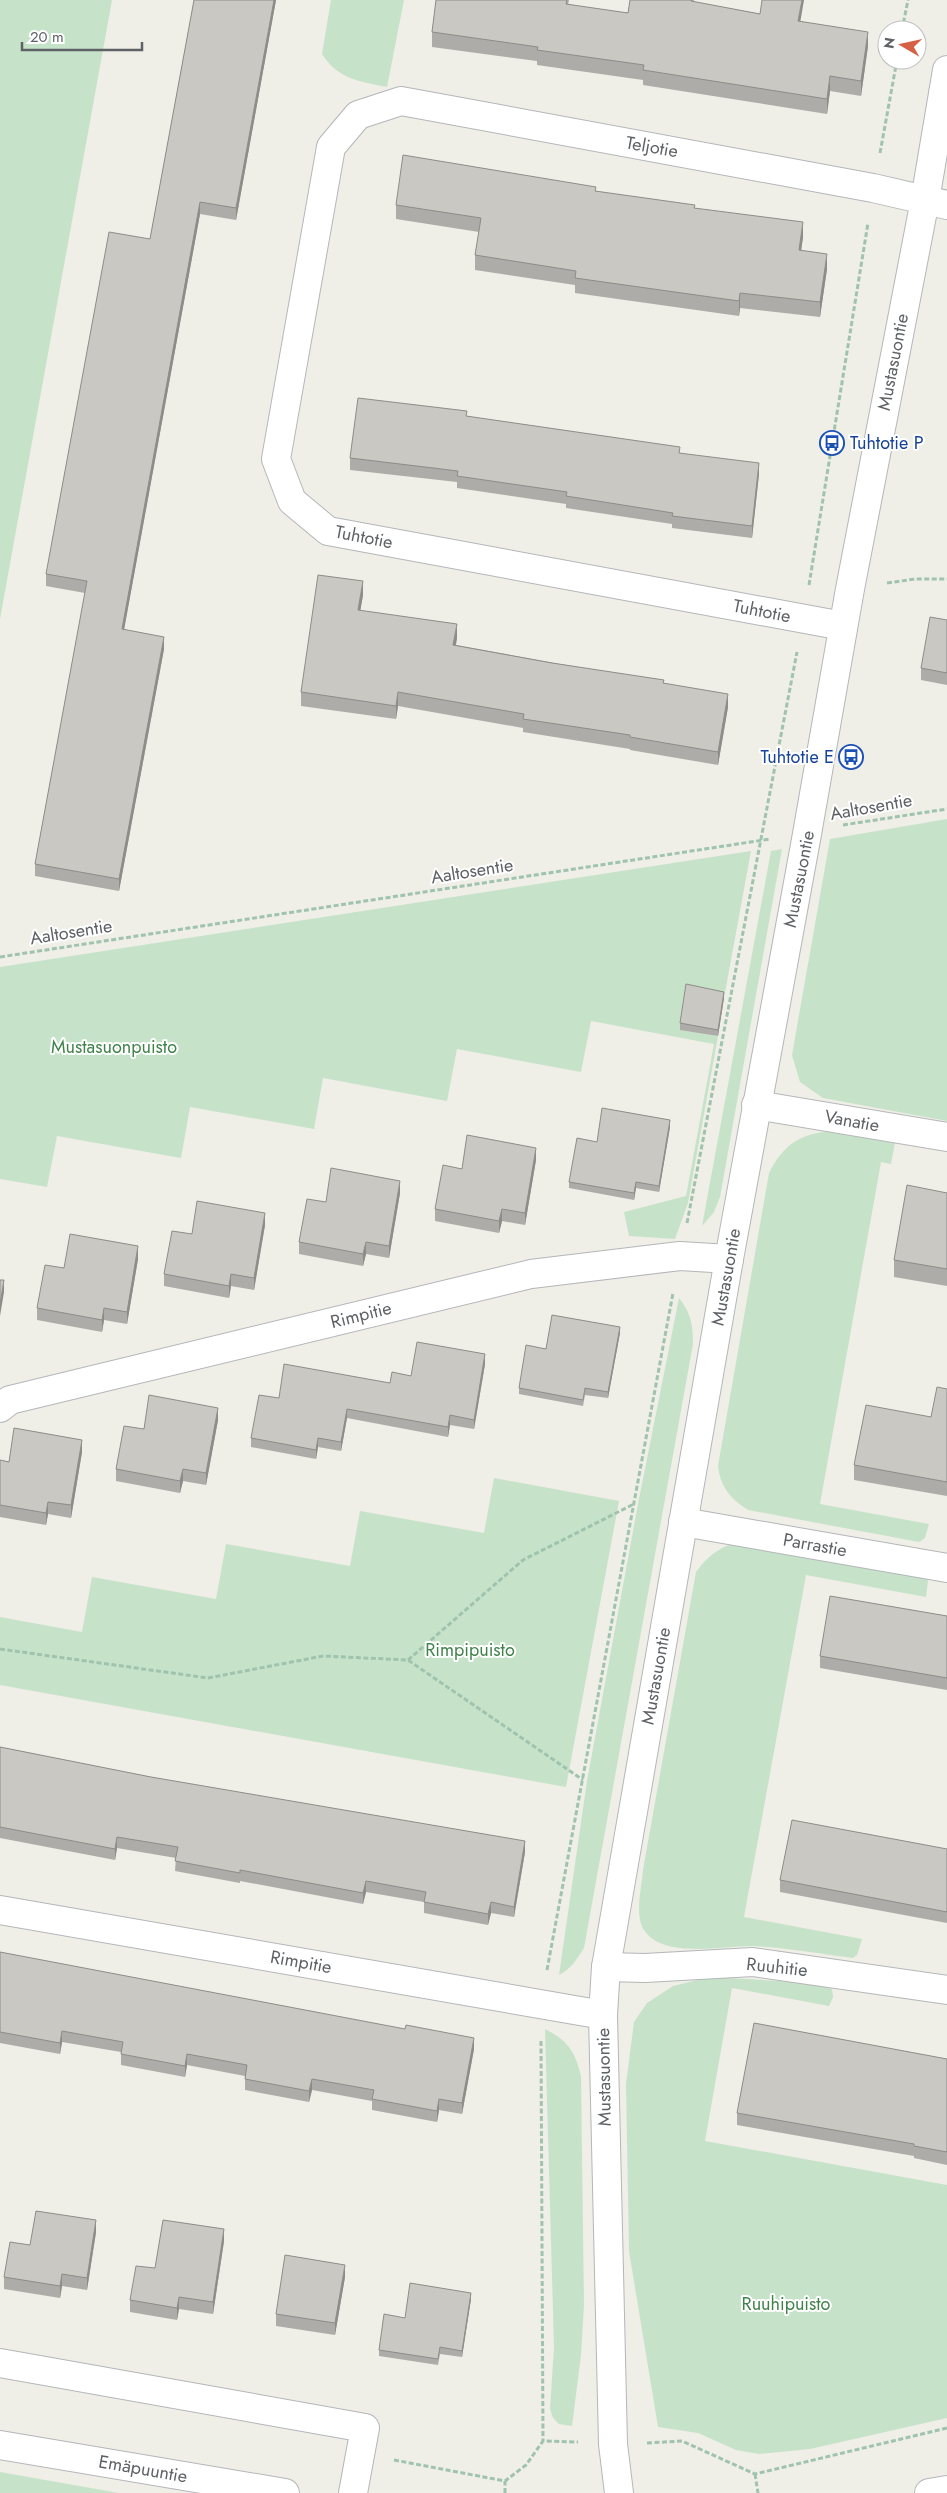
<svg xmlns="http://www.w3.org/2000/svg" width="947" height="2493" font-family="Jost,sans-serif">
<rect width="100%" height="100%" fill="#efeee7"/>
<!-- green -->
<g fill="#c6e3ca">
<polygon points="0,0 112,0 0,619"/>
<path d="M 331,0 L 404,0 L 387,87 C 359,81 339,80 322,54 Z"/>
<polygon points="947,819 947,1121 823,1098 800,1082 792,1055 830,839"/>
<polygon points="782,849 720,1197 714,1212 702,1226 771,851"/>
<polygon points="751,851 724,998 687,991 680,1029 718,1036 688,1203 675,1239 629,1236 624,1212 686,1196 714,1044 591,1021 581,1072 457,1049 447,1101 323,1078 314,1129 190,1107 181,1158 57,1136 47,1187 0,1179 0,967"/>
<path d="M 831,1131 L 895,1143 L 891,1164 L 881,1162 L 820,1504 L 929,1524 L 925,1538 L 919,1542 L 748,1510 C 730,1499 720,1486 718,1466 L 769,1173 C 784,1144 800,1134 831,1131 Z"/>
<path d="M 679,1298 C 691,1313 693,1325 693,1344 L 584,1948 C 577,1959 571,1969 559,1975 L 587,1781 L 638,1504 Z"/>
<polygon points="494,1478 619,1501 566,1787 0,1685 0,1617 82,1632 92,1577 216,1599 226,1544 350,1566 360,1511 484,1533"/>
<path d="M 735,1543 L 923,1573 L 928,1580 L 926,1597 L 806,1575 L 744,1917 L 862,1939 L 857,1955 L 853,1958 C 821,1954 787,1948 754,1946 C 725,1945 664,1960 644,1930 C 634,1915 642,1887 643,1870 L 696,1572 C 707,1557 718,1548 735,1543 Z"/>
<polygon points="710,1977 814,1983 832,1989 833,1997 829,2006 732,1988 705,2141 947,2185 947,2418 810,2449 759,2454 736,2450 698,2433 658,2427 629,2251 626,2084 634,2022 647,2003 673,1986"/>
<path d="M 545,2029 C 568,2041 575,2051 581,2076 L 584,2305 L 581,2355 L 572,2426 L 559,2424 L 553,2418 L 550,2409 L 554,2347 Z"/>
<polygon points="0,2472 119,2493 0,2493"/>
</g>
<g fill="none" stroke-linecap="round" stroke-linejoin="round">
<defs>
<g id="minor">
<polyline points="843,626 328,531 292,501 276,459 331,147 358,115 401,101 873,188 947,205"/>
<polyline points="756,1105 947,1137"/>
<polyline points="0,1408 10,1400 531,1274 680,1256 729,1259"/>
<polyline points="683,1522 947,1568"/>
<polyline points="0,1910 603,2015"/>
<polyline points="606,1967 645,1968 753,1962 947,1990"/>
<polyline points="0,2363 365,2428 353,2493"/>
<polyline points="0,2445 285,2493"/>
<polyline points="619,2493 613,2444 603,2015 606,1967 729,1259 807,834 850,589 925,200 947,70"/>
<polyline points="929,2493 947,2490"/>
</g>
</defs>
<!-- minor casing -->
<use href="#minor" stroke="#b4b6ba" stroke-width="30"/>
<!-- path -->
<g stroke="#a0c3ae" stroke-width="3" stroke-dasharray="5 2.5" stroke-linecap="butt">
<polyline points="902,30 908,0"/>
<polyline points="880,153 897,60"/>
<polyline points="887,583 915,579 947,579"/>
<polyline points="809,585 868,223"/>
<polyline points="843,825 947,809"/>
<polyline points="0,957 770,839"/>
<polyline points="687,1223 797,652"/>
<polyline points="0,1649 208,1678 323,1656 408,1660 583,1780"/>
<polyline points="408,1660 523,1560 634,1504"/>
<polyline points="547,1970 673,1293"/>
<polyline points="541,2041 543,2441"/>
<polyline points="647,2443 682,2441 755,2474 947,2428"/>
<polyline points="394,2460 505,2481 526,2465 543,2441 578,2442"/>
<polyline points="755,2474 758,2493"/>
<polyline points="505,2493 505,2481"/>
</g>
<!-- minor -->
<use href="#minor" stroke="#fff" stroke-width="28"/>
</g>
<!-- wall -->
<g fill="#aeaca8">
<polygon points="194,0 276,0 236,220 200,214 124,629 164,649 119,891 35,876 35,864 85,593 46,586 46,574 150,239"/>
<polygon points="436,0 569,0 568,5 628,13 630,0 694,0 694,2 801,21 868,46 861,96 830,91 827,114 643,85 643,80 537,65 537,61 432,47 432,32"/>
<polygon points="596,191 695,208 803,237 801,251 827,269 820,317 740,308 739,316 575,293 575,285 475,270 475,255 479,232 396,219 396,205"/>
<polygon points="467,416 680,453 759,474 752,538 672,528 672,524 566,508 566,504 457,488 457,482 350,470 350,458"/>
<polygon points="363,595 360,611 457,638 456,645 664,683 728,707 718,765 630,750 630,749 523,732 523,728 398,706 396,719 301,706 301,692"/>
<polygon points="947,620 947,685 921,680 921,668"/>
<polygon points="724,998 718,1036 680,1030 680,1023"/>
<polygon points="670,1127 659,1192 636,1188 634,1200 569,1188 569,1182 597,1142"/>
<polygon points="536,1160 525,1225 502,1221 499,1233 435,1221 435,1209 462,1169"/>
<polygon points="400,1193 389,1258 366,1254 363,1266 299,1254 299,1242 326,1202"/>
<polygon points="947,1193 947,1286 894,1277 894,1260"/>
<polygon points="265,1225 254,1290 231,1286 229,1298 164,1286 164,1274"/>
<polygon points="138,1259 127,1324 104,1320 102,1332 37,1320 37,1308 64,1268"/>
<polygon points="620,1333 608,1398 585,1395 583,1406 519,1394 519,1388 546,1349"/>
<polygon points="485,1364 474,1429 450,1425 448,1437 347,1418 341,1451 318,1447 316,1459 251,1447 251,1438 279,1398 390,1383 411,1376"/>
<polygon points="947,1389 947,1496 854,1480 854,1465 931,1417"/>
<polygon points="218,1420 206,1485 183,1481 180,1493 116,1481 116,1469 144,1429"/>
<polygon points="82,1452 71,1518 48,1514 46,1525 0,1517 0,1460 9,1462"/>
<polygon points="947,1616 947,1690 820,1668 820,1656"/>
<polygon points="0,1747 525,1852 514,1917 491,1913 488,1925 424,1913 424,1902 366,1892 363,1904 240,1881 240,1883 175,1871 176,1858 117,1848 115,1860 0,1838"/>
<polygon points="947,1849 947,1923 780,1892 780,1880"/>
<polygon points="0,1952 474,2049 462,2114 439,2110 437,2122 372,2110 372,2101 312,2090 309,2102 245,2090 245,2076 187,2065 185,2077 121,2065 121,2052 62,2042 60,2054 0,2043"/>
<polygon points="947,2059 947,2165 914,2158 914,2156 737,2125 737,2113"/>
<polygon points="96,2232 87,2290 62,2286 60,2298 4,2289 4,2277 30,2245"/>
<polygon points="224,2241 213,2314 179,2309 177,2320 130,2312 130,2300 155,2268"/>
<polygon points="345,2277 335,2335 276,2326 276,2314"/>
<polygon points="471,2299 462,2357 440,2354 438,2365 379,2356 379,2350 405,2318"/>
</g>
<!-- shaded-wall -->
<g fill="#8d8c88">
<polygon points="274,0 276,0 236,220 236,208"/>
<polygon points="802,0 804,0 798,35 798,21"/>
<polygon points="868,32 868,46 861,96 861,81"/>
<polygon points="830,76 830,91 827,114 827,99"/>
<polygon points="200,202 200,214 122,641 122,629"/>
<polygon points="803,222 803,237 799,265 799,250"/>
<polygon points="827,254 827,269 820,317 820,302"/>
<polygon points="740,293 740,308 739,316 739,301"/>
<polygon points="759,463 759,474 752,538 752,526"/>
<polygon points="363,581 363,595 358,624 358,610"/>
<polygon points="457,624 457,638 453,658 453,645"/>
<polygon points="164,637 164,649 119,891 119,879"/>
<polygon points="398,692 398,706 396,719 396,706"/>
<polygon points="728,694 728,707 718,765 718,752"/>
<polygon points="724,992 724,998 718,1036 718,1030"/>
<polygon points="670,1120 670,1127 659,1192 659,1186"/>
<polygon points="536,1148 536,1160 525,1225 525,1213"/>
<polygon points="400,1181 400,1193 389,1258 389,1246"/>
<polygon points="636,1182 636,1188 634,1200 634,1193"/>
<polygon points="502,1209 502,1221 499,1233 499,1221"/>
<polygon points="265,1213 265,1225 254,1290 254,1278"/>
<polygon points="366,1242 366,1254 363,1266 363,1254"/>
<polygon points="138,1246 138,1259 127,1324 127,1312"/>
<polygon points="231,1274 231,1286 229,1298 229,1286"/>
<polygon points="4,1280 4,1292 0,1316 0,1304"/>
<polygon points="104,1308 104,1320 102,1332 102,1320"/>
<polygon points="620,1327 620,1333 608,1398 608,1392"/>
<polygon points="485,1354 485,1364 474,1429 474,1420"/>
<polygon points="218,1408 218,1420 206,1485 206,1473"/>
<polygon points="347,1409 347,1418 341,1451 341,1442"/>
<polygon points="450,1415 450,1425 448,1437 448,1427"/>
<polygon points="318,1438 318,1447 316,1459 316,1450"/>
<polygon points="82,1440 82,1452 71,1518 71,1505"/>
<polygon points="183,1469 183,1481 180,1493 180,1481"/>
<polygon points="48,1502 48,1514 46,1525 46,1513"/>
<polygon points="117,1837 117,1848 115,1860 115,1849"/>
<polygon points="525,1841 525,1852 514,1917 514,1907"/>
<polygon points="366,1881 366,1892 363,1904 363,1893"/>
<polygon points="491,1902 491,1913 488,1925 488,1914"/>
<polygon points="62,2031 62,2042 60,2054 60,2043"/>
<polygon points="474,2038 474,2049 462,2114 462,2103"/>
<polygon points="187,2054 187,2065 185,2077 185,2066"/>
<polygon points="312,2079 312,2090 309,2102 309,2091"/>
<polygon points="439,2099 439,2110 437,2122 437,2111"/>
<polygon points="96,2220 96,2232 87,2290 87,2278"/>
<polygon points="224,2229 224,2241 213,2314 213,2302"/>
<polygon points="345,2265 345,2277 335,2335 335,2323"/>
<polygon points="62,2274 62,2286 60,2298 60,2286"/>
<polygon points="471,2293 471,2299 462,2357 462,2351"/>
<polygon points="179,2297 179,2309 177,2320 177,2308"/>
</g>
<!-- building -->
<g fill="#cac8c3" stroke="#8d8c88">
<polygon points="194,0 274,0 236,208 200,202 122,629 164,637 119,879 35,864 87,581 46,574 109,232 150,239"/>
<polygon points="436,0 567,0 566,4 628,13 630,0 691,0 691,1 760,14 762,0 802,0 798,21 868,32 861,81 830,76 827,99 643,70 644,65 537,50 538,47 432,32"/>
<polygon points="403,155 596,187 595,191 695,205 694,208 803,222 799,250 827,254 820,302 740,293 739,301 575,278 576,271 475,255 481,218 396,205"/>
<polygon points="358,398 467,411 466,416 680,447 679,453 759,463 752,526 672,516 673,513 566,496 567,492 457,476 458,471 350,458"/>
<polygon points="318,575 363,581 358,610 457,624 453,645 552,663 664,680 663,683 728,694 718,752 630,737 630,735 523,719 524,714 398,692 396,706 301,692"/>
<polygon points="930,617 947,620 947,673 921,668"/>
<polygon points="686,984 724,992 718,1030 680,1023"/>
<polygon points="602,1108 670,1120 659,1186 636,1182 634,1193 569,1182 577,1138 597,1142"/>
<polygon points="467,1135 536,1148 525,1213 502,1209 499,1221 435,1209 443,1165 462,1169"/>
<polygon points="331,1168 400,1181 389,1246 366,1242 363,1254 299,1242 307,1199 326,1202"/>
<polygon points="907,1185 947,1193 947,1269 894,1260"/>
<polygon points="197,1201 265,1213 254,1278 231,1274 229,1286 164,1274 172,1231 192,1234"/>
<polygon points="70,1234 138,1246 127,1312 104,1308 102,1320 37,1308 45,1265 64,1268"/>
<polygon points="0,1280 4,1280 0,1304"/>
<polygon points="552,1315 620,1327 608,1392 585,1388 583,1400 519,1388 526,1345 546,1349"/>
<polygon points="417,1342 485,1354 474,1420 450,1415 448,1427 347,1409 341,1442 318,1438 316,1450 251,1438 259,1395 279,1398 284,1364 390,1383 392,1372 411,1376"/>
<polygon points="937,1387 947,1389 947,1482 854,1465 866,1405 931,1417"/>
<polygon points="149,1395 218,1408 206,1473 183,1469 180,1481 116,1469 124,1426 144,1429"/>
<polygon points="14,1428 82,1440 71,1505 48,1502 46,1513 0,1505 0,1460 9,1462"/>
<polygon points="830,1596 947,1616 947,1678 820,1656"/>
<polygon points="0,1747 151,1777 525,1841 514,1907 491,1902 488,1914 424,1902 426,1892 366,1881 363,1893 240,1870 240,1873 175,1861 178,1847 117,1837 115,1849 0,1827"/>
<polygon points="792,1820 947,1849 947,1912 780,1880"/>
<polygon points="0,1952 405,2029 406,2025 474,2038 462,2103 439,2099 437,2111 372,2099 374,2090 312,2079 309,2091 245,2079 247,2065 187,2054 185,2066 121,2054 123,2042 62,2031 60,2043 0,2032"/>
<polygon points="754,2023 947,2059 947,2152 914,2146 914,2144 737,2113"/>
<polygon points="36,2211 96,2220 87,2278 62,2274 60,2286 4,2277 10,2242 30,2245"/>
<polygon points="163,2220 224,2229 213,2302 179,2297 177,2308 130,2300 136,2266 155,2268"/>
<polygon points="285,2255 345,2265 335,2323 276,2314"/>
<polygon points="410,2283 471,2293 462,2351 440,2347 438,2359 379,2350 384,2314 405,2318"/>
</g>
<!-- icons -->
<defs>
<symbol id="bus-ring" viewBox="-11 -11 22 22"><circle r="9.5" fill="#fff" stroke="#1a4fb4" stroke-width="1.5"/><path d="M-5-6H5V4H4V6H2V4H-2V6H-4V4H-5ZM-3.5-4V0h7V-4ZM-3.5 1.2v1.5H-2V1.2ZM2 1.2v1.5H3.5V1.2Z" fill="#1a4fb4"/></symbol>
</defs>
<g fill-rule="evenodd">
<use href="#bus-ring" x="818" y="429" width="28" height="28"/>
<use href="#bus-ring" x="837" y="743" width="28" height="28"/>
</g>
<g text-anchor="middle" stroke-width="4" stroke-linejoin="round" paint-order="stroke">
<!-- street labels -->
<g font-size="18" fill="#5e6165" stroke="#fff">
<text transform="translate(652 147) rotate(10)" y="6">Teljotie</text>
<text transform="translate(893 362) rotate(-79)" y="6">Mustasuontie</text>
<text transform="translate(364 537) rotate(11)" y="6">Tuhtotie</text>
<text transform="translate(762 611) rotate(11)" y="6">Tuhtotie</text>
<text transform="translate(871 807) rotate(-10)" y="6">Aaltosentie</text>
<text transform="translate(472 871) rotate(-9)" y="6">Aaltosentie</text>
<text transform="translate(799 879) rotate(-79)" y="6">Mustasuontie</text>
<text transform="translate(71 932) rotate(-9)" y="6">Aaltosentie</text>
<text transform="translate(852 1121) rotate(10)" y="6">Vanatie</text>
<text transform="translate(726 1277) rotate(-80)" y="6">Mustasuontie</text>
<text transform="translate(361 1315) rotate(-14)" y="6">Rimpitie</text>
<text transform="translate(815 1545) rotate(10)" y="6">Parrastie</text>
<text transform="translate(656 1676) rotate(-80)" y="6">Mustasuontie</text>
<text transform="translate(301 1962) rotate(10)" y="6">Rimpitie</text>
<text transform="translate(777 1967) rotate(6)" y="6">Ruuhitie</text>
<text transform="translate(604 2077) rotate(-91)" y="6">Mustasuontie</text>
<text transform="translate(143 2469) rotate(10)" y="6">Emäpuuntie</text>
</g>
<!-- transit labels -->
<g font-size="18" fill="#164399" stroke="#fff" text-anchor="start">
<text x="850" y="449">Tuhtotie P</text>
<text x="834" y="763" text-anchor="end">Tuhtotie E</text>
</g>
<!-- park labels -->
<g font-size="18" fill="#40824a" stroke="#fff">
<text x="114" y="1053">Mustasuonpuisto</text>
<text x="470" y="1656">Rimpipuisto</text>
<text x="786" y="2310">Ruuhipuisto</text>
</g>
</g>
<!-- north arrow -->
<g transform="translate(902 45) rotate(279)"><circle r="24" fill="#ffffff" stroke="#bfc0c1"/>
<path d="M0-4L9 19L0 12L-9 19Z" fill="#d66145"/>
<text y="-8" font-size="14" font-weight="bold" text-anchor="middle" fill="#5e6165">N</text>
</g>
<!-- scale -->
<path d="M22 42v8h120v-8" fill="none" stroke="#5e6165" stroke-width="2.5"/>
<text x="30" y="42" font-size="15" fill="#5e6165" stroke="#ffffff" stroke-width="4" paint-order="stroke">20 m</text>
</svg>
